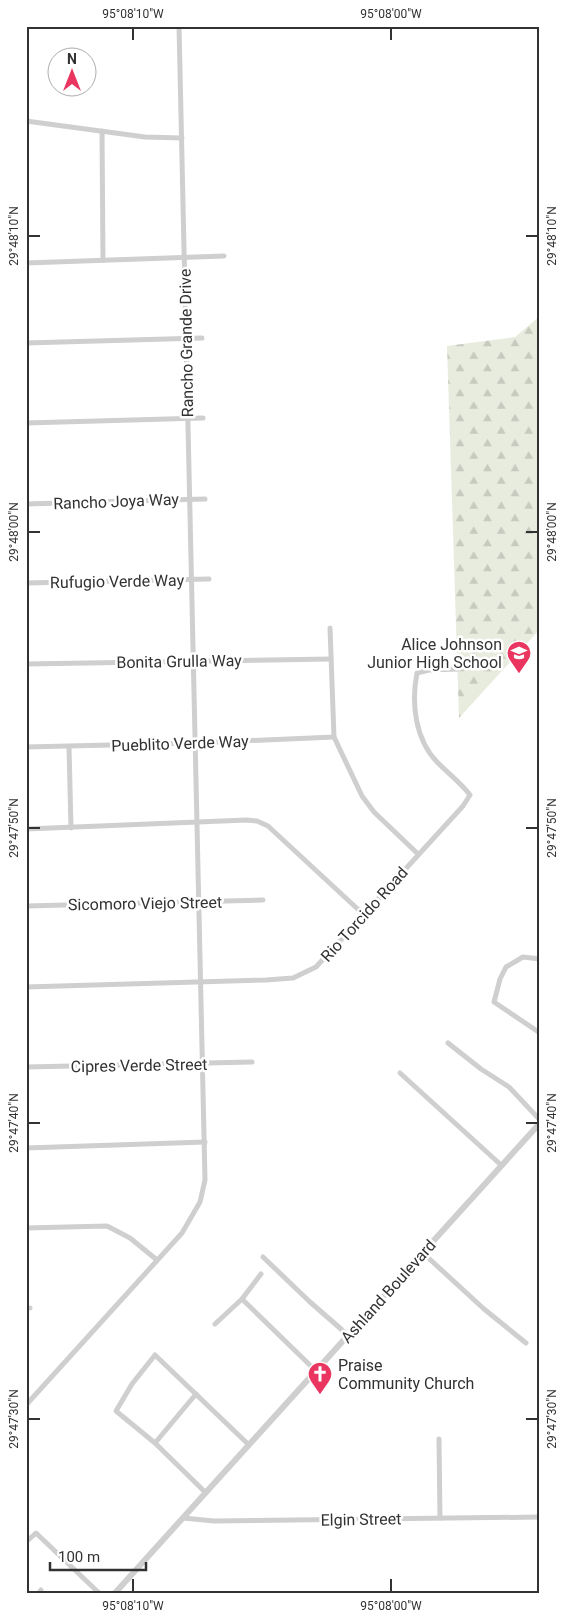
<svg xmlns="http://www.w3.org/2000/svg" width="566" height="1619" font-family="Roboto,sans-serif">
<defs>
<pattern id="forest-firs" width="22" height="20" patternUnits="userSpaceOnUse" patternTransform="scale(1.25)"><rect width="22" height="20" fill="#e8ecde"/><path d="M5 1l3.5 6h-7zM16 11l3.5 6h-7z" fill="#c7cbbf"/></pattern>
</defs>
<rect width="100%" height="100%" fill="#fff"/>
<!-- forest -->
<polygon fill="url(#forest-firs)" points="540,316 540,629 459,718 447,346 515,337"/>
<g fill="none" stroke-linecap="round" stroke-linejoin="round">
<!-- minor -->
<g stroke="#cfcfcf" stroke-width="5">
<polyline points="26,121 145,137 182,138"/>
<polyline points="102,131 103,260"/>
<polyline points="26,263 224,256"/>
<polyline points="26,343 202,338"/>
<polyline points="26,423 203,418"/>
<polyline points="26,504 205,499"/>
<polyline points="26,583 209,579"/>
<polyline points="330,628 334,737 362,796 374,812 418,854"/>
<polyline points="26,664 331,659"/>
<polyline points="26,747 195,743 334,737"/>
<polyline points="69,747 71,828"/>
<polyline points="26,829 247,820 257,821 268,826 363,914"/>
<polyline points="26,906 263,900"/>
<polyline points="540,959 523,957 506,967 500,979 494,1002 540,1033"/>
<path d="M 26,987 L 266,980 L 293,978 L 316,967 L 463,806 L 470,795 C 461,783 449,774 438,763 C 415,740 411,703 417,673 L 429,670 L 458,669"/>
<polyline points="448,1043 481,1069 509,1087 540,1120"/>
<polyline points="26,1067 252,1062"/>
<polyline points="400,1073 501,1165"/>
<polyline points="26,1148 205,1142"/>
<polyline points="26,1228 107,1226 130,1238 157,1260"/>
<polyline points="423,1253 484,1309 526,1343"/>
<polyline points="263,1257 310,1302 341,1329 347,1336"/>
<polyline points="242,1299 316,1371"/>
<polyline points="26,1308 30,1308"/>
<polyline points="215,1324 242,1299 261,1274"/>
<polyline points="26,1405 182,1233 200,1202 205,1180 179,26"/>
<polyline points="439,1439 440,1518"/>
<polyline points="155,1443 196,1394"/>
<polyline points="206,1493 155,1443 116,1411 132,1384 155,1355 249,1445"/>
<polyline points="183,1518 214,1521 540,1517"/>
<polyline points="26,1542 36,1533 99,1593"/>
<polyline points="39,1593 41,1590"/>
</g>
<!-- tertiary -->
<polyline stroke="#cfcfcf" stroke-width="6" points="115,1593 540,1123"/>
</g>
<!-- ticks -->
<path fill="none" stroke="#323232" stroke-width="2" d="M 133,28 L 133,40M 391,28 L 391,40M 28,236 L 40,236M 526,236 L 538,236M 28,532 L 40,532M 526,532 L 538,532M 28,828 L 40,828M 526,828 L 538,828M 28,1123 L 40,1123M 526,1123 L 538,1123M 28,1419 L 40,1419M 526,1419 L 538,1419M 133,1579 L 133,1592M 391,1579 L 391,1592"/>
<!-- icons -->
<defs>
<symbol id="school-pin" viewBox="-11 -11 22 30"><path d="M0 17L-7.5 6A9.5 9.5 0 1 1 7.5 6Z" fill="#e9355f" stroke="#fff"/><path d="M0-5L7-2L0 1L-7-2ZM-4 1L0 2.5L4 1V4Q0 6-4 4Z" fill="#fff"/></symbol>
<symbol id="church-pin" viewBox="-11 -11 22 30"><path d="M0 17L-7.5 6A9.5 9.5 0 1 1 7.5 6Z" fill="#e9355f" stroke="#fff"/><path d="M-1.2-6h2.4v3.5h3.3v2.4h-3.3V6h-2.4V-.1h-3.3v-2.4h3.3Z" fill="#fff"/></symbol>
</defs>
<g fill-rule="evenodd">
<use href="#school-pin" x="505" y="639" width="28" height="38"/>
<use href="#church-pin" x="306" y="1360" width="28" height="38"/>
</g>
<g text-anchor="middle" stroke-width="5" stroke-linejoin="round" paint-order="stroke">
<!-- street labels -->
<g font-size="16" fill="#323232" stroke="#fff">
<text transform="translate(186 343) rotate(-91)" y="6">Rancho Grande Drive</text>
<text transform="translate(116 501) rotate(-2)" y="6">Rancho Joya Way</text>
<text transform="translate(117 581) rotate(-1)" y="6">Rufugio Verde Way</text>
<text transform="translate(179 661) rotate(-1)" y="6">Bonita Grulla Way</text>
<text transform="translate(180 743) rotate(-2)" y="6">Pueblito Verde Way</text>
<text transform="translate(145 903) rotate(-1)" y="6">Sicomoro Viejo Street</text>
<text transform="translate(364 914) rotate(-48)" y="6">Rio Torcido Road</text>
<text transform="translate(139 1065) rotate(-1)" y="6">Cipres Verde Street</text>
<text transform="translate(388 1291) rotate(-48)" y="6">Ashland Boulevard</text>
<text transform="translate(361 1519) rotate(-1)" y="6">Elgin Street</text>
</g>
<!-- poi labels -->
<g font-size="16" fill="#323232" stroke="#fff" text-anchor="end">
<text x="502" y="650">Alice Johnson<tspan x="502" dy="18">Junior High School</tspan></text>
<text x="338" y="1371" text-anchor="start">Praise<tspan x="338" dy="18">Community Church</tspan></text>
</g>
</g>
<!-- border -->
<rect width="566" height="1619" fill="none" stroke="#ffffff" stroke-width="55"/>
<!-- north arrow -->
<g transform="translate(72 72)"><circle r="24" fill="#ffffff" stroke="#adadad"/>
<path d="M0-4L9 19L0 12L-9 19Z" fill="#e9355f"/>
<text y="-8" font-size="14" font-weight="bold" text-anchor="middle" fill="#323232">N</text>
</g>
<!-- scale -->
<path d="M50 1562v8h96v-8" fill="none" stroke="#323232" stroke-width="2.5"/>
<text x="58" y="1562" font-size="15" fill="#323232" stroke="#ffffff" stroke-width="4" paint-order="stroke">100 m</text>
<rect x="28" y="28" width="510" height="1564" fill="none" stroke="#323232" stroke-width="2"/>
<g font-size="12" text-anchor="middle" fill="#323232">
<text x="133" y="18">95°08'10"W</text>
<text x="391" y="18">95°08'00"W</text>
<text transform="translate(14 236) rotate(-90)" y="4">29°48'10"N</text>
<text transform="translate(552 236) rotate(-90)" y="4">29°48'10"N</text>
<text transform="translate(14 532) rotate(-90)" y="4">29°48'00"N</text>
<text transform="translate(552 532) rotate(-90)" y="4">29°48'00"N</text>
<text transform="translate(14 828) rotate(-90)" y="4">29°47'50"N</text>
<text transform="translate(552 828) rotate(-90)" y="4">29°47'50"N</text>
<text transform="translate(14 1123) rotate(-90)" y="4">29°47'40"N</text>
<text transform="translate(552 1123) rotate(-90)" y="4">29°47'40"N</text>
<text transform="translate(14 1419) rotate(-90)" y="4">29°47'30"N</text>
<text transform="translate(552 1419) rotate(-90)" y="4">29°47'30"N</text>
<text x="133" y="1610">95°08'10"W</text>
<text x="391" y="1610">95°08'00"W</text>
</g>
</svg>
